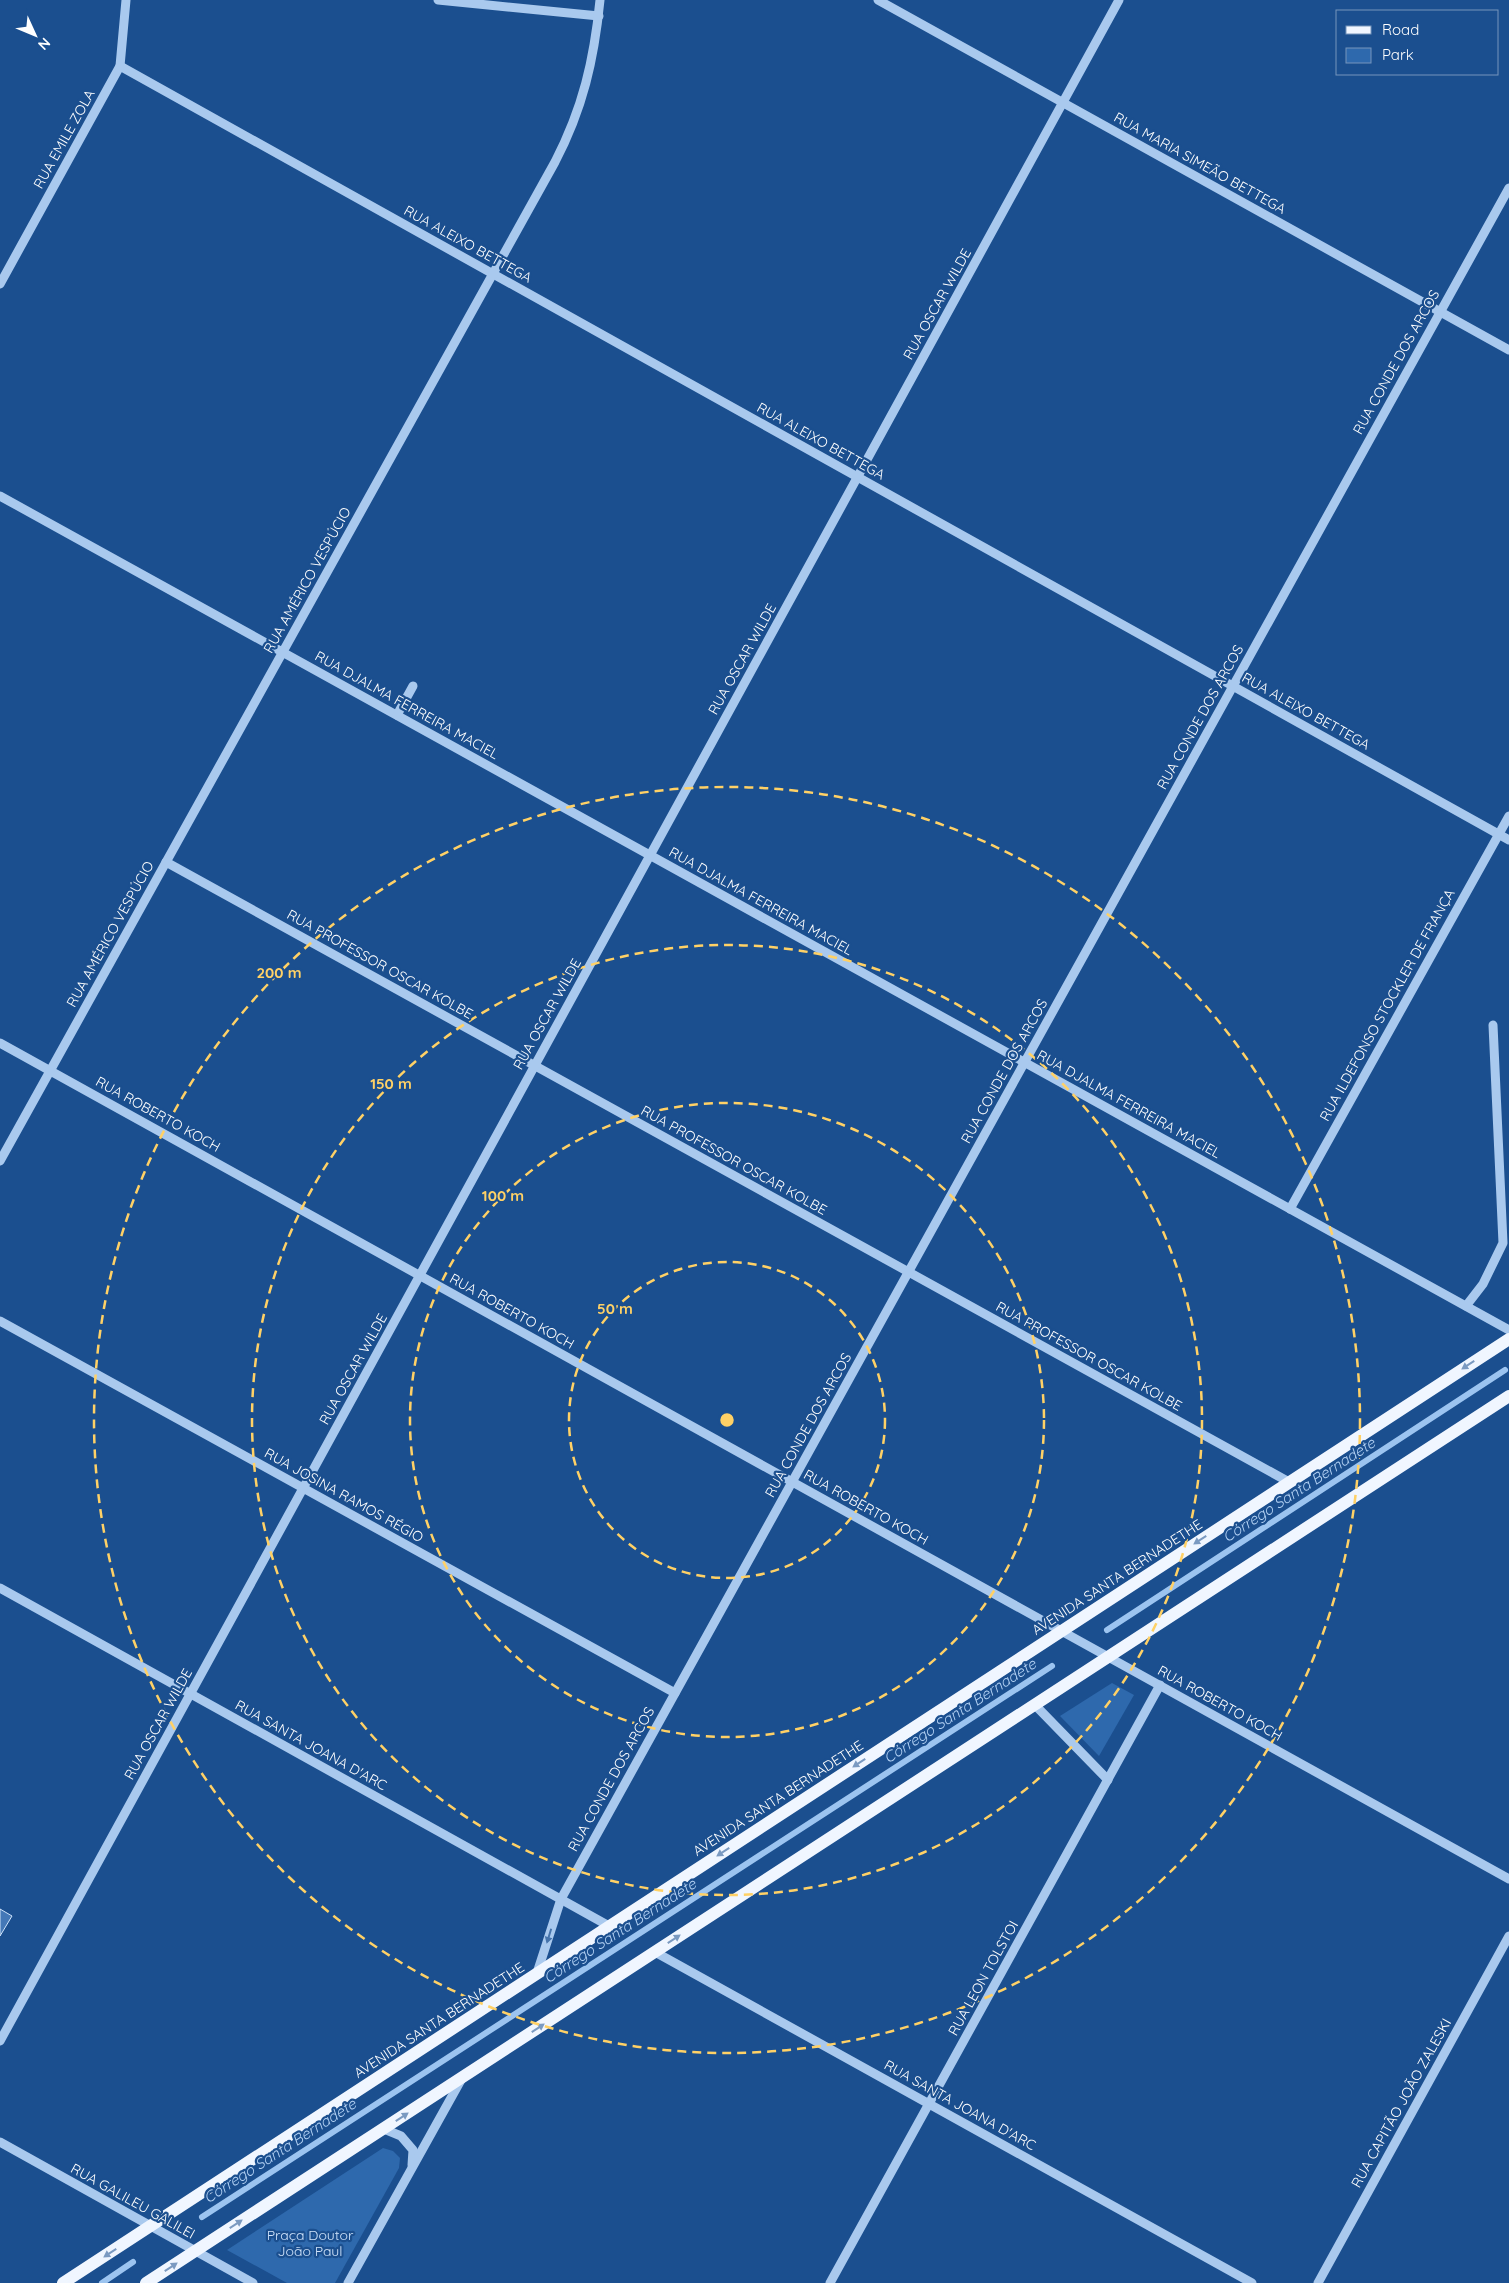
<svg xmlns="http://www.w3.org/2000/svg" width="1509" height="2283" font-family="Quicksand,sans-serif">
<rect width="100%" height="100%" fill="#1b4f8f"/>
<!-- green -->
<g fill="#2e69ad">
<polygon points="1112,1683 1134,1695 1099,1756 1060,1716"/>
<polygon points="383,2148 393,2151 400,2158 399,2168 335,2283 287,2283 227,2250"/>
</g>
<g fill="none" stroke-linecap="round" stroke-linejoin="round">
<!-- stream -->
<g stroke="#9cc4f0" stroke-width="6">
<polyline points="1107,1630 1505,1370"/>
<polyline points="202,2217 1052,1666"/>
<polyline points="102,2283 133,2262"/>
</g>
</g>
<!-- building -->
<polygon fill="#4478b7" stroke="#cfe3fa" points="0,1909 12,1916 0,1936"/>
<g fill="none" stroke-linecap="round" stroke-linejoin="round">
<!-- minor -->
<g stroke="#a9c9ee" stroke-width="9">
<polyline points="438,0 599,16"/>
<polyline points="878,0 1509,350"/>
<polyline points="120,66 1509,840"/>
<polyline points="0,284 120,66 126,0"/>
<polyline points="0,496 1509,1330"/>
<polyline points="397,715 413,686"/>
<polyline points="166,862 1289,1482"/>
<polyline points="0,1043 1509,1879"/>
<path d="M 0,1161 L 555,162 C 583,108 594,60 600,0"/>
<polyline points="1290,1209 1509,816"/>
<polyline points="1466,1306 1483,1284 1503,1243 1493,1025"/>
<polyline points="0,1321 675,1693"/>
<polyline points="0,1588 609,1926"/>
<polyline points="1035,1705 1108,1780"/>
<polyline points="655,1952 1252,2283"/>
<polyline points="537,1973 561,1899 1509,188"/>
<polyline points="0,2041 1119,0"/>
<polyline points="384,2129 401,2136 413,2150 412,2165"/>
<polyline points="0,2142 253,2283"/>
<polyline points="348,2283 461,2080"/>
<polyline points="830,2283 1160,1685"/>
<polyline points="1318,2283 1509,1936"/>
</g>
<!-- major -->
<g stroke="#f0f6ff" stroke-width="12">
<polyline points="63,2283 1509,1339"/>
<polyline points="146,2283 1509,1396"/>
</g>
</g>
<!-- one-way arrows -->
<defs><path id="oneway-solid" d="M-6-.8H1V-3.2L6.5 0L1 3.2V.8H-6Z" transform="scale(1.25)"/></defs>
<g fill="#7b9ac1">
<use href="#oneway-solid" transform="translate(1468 1365) rotate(147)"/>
<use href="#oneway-solid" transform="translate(1200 1540) rotate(147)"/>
<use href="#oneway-solid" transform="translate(859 1763) rotate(147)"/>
<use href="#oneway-solid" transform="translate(723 1852) rotate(147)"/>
<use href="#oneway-solid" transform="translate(674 1939) rotate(-33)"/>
<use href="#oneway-solid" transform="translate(538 2028) rotate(-33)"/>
<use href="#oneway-solid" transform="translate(402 2117) rotate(-33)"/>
<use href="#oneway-solid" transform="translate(236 2224) rotate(-33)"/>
<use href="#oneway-solid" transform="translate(110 2253) rotate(147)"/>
<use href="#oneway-solid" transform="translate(171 2267) rotate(-33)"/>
</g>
<use fill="#4674ac" href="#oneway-solid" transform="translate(549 1936) rotate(107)"/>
<!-- distance rings -->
<g fill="none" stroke="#ffd166" stroke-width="2.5" stroke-dasharray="9 6">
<circle cx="727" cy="1420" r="158"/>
<circle cx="727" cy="1420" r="317"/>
<circle cx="727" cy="1420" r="475"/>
<circle cx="727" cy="1420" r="633"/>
</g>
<g text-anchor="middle" stroke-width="4.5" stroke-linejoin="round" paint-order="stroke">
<!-- street labels -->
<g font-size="14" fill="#fff" stroke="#1b4f8f">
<text transform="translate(64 139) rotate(-61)" y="5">RUA EMILE ZOLA</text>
<text transform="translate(1200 163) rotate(29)" y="5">RUA MARIA SIMEÃO BETTEGA</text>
<text transform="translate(468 244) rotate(29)" y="5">RUA ALEIXO BETTEGA</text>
<text transform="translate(937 304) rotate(-61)" y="5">RUA OSCAR WILDE</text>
<text transform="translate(1396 362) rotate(-61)" y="5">RUA CONDE DOS ARCOS</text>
<text transform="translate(821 441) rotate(29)" y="5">RUA ALEIXO BETTEGA</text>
<text transform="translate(307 580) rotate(-61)" y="5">RUA AMÉRICO VESPÚCIO</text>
<text transform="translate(742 659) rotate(-61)" y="5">RUA OSCAR WILDE</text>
<text transform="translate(407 705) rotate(29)" y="5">RUA DJALMA FERREIRA MACIEL</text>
<text transform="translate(1306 711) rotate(29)" y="5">RUA ALEIXO BETTEGA</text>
<text transform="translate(1200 717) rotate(-61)" y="5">RUA CONDE DOS ARCOS</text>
<text transform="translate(761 901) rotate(29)" y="5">RUA DJALMA FERREIRA MACIEL</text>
<text transform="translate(110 934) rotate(-61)" y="5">RUA AMÉRICO VESPÚCIO</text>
<text transform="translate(380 964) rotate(29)" y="5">RUA PROFESSOR OSCAR KOLBE</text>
<text transform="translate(1387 1005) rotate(-61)" y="5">RUA ILDEFONSO STOCKLER DE FRANÇA</text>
<text transform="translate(547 1014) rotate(-61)" y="5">RUA OSCAR WILDE</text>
<text transform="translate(1004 1071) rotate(-61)" y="5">RUA CONDE DOS ARCOS</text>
<text transform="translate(1129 1104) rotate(29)" y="5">RUA DJALMA FERREIRA MACIEL</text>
<text transform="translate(158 1114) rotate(29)" y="5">RUA ROBERTO KOCH</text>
<text transform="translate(734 1160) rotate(29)" y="5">RUA PROFESSOR OSCAR KOLBE</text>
<text transform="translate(512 1311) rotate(29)" y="5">RUA ROBERTO KOCH</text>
<text transform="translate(1089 1356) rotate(29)" y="5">RUA PROFESSOR OSCAR KOLBE</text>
<text transform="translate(353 1369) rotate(-61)" y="5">RUA OSCAR WILDE</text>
<text transform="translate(808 1425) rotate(-61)" y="5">RUA CONDE DOS ARCOS</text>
<text transform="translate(344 1495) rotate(29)" y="5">RUA JOSINA RAMOS RÉGIO</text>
<text transform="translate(866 1507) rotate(29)" y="5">RUA ROBERTO KOCH</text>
<text transform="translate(1117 1577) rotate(-33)" y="5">AVENIDA SANTA BERNADETHE</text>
<text transform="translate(1220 1703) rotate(29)" y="5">RUA ROBERTO KOCH</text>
<text transform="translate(158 1724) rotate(-61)" y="5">RUA OSCAR WILDE</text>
<text transform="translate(311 1745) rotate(29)" y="5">RUA SANTA JOANA D'ARC</text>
<text transform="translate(611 1779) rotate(-61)" y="5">RUA CONDE DOS ARCOS</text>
<text transform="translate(778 1798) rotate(-33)" y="5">AVENIDA SANTA BERNADETHE</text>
<text transform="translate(983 1978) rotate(-61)" y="5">RUA LEON TOLSTOI</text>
<text transform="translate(439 2020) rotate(-33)" y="5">AVENIDA SANTA BERNADETHE</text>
<text transform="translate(1401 2103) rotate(-61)" y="5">RUA CAPITÃO JOÃO ZALESKI</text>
<text transform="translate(960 2105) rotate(29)" y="5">RUA SANTA JOANA D'ARC</text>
<text transform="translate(133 2201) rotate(29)" y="5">RUA GALILEU GALILEI</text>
</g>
<!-- park labels -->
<g font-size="14" fill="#cfe3fa" stroke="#1b4f8f">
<text x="310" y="2240">Praça Doutor<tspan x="310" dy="16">João Paul</tspan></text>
</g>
<!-- water labels -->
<g font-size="15" font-style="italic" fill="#b5d3f5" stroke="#1b4f8f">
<text transform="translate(1299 1490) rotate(-33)" y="5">Córrego Santa Bernadete</text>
<text transform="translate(960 1711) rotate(-33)" y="5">Córrego Santa Bernadete</text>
<text transform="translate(620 1931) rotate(-33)" y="5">Córrego Santa Bernadete</text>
<text transform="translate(280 2151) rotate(-33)" y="5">Córrego Santa Bernadete</text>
</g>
</g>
<circle cx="727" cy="1420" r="8" fill="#ffd166" stroke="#1b4f8f" stroke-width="2.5"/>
<g font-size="15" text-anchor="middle" font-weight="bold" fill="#ffd166" stroke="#1b4f8f" stroke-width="4.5" stroke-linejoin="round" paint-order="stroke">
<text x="279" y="978">200 m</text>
<text x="391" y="1089">150 m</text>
<text x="503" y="1201">100 m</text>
<text x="615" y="1314">50 m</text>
</g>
<!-- legend -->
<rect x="1336" y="10" width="162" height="65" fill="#1b4f8f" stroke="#7695bc"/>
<rect x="1346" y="26" width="25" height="8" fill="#f0f6ff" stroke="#7695bc"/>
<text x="1382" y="35" font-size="15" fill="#ffffff">Road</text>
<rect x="1346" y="48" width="25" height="15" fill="#2e69ad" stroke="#7695bc"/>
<text x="1382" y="60" font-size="15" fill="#ffffff">Park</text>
<!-- north arrow -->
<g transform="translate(35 35) rotate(134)" stroke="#1b4f8f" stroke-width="4" paint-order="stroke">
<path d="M0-4L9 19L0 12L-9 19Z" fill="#ffffff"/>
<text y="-8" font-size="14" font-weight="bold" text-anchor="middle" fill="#ffffff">N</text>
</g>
</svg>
